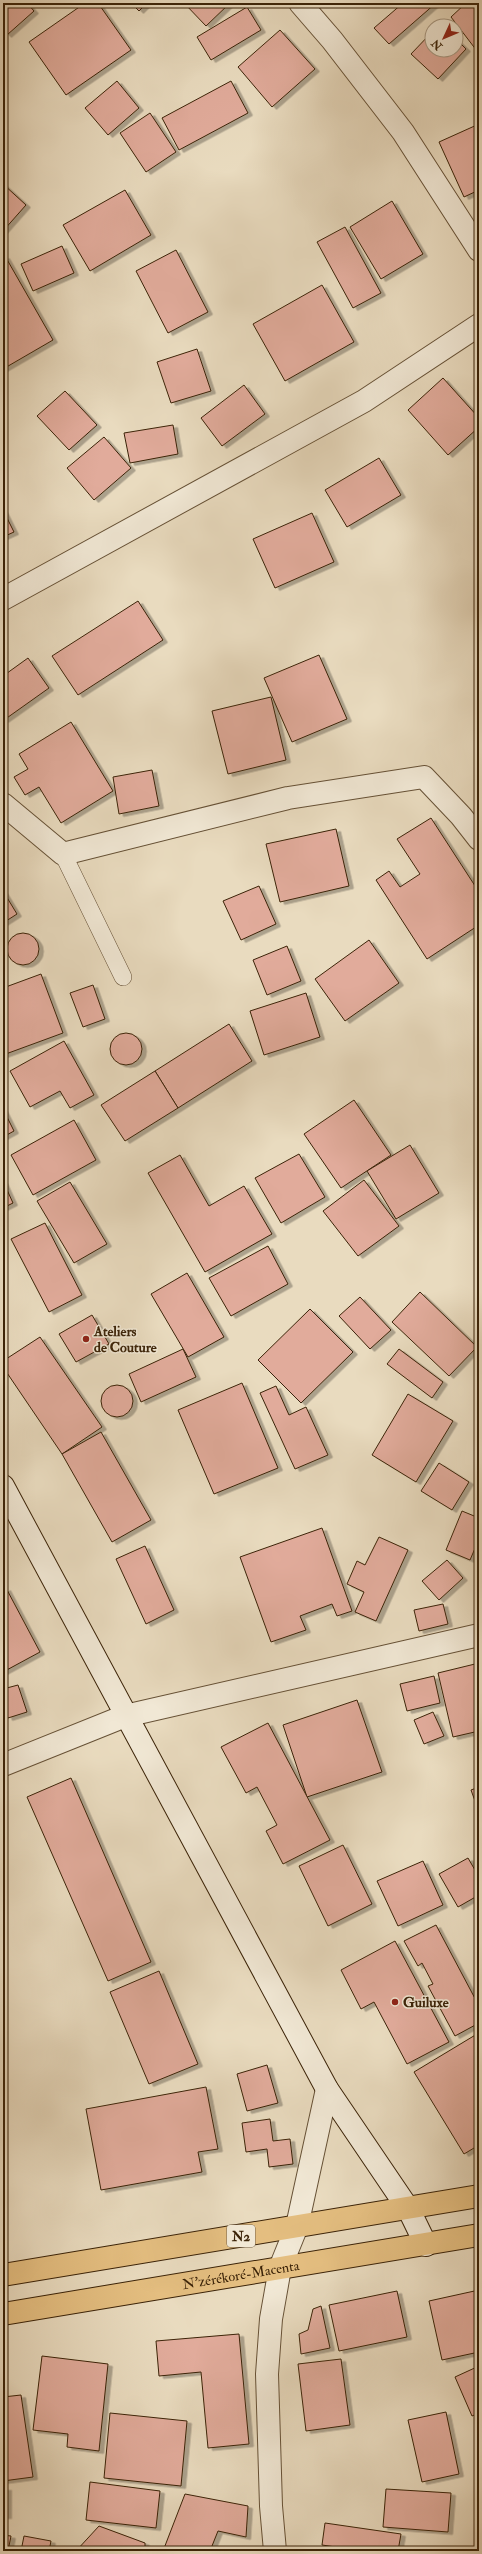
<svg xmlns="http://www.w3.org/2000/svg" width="482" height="2554" font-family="'IM FELL Double Pica',serif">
<defs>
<filter id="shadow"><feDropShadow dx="4.5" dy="2.5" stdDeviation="0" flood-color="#0004"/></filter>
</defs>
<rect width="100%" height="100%" fill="#e9dbbf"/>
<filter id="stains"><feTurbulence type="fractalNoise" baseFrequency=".005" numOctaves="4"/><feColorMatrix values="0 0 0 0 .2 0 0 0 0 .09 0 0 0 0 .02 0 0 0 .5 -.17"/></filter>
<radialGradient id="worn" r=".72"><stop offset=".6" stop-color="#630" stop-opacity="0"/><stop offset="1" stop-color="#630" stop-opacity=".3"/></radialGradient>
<!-- building -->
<g fill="#e1ab9b" stroke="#3b2308" filter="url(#shadow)">
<polygon points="3,3 27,3 34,11 7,35 3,31"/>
<polygon points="85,3 98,3 131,50 66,95 29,42"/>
<polygon points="131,3 147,3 139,11"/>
<polygon points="184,3 230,3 206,26"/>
<polygon points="403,3 436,3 389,44 374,28"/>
<polygon points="466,3 479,3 477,51 451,17"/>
<polygon points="247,7 261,30 211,60 197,37"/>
<polygon points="280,30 315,69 272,107 238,67"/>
<polygon points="432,32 432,50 456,50 456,39 466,49 438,79 411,54"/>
<polygon points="117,81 139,108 108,135 85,108"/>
<polygon points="231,81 248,113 179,150 162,118"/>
<polygon points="150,113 176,152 146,172 120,133"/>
<polygon points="479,124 479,190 464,197 439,142"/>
<polygon points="3,184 26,205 3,231"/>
<polygon points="125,190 151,235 90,271 63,225"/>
<polygon points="392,201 423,254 381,279 350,227"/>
<polygon points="345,227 381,293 353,308 317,242"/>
<polygon points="62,246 74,273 33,291 21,264"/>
<polygon points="176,250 208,312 168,333 136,271"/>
<polygon points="5,256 53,340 3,369 3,257"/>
<polygon points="322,285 354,342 285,381 253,324"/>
<polygon points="197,349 211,391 171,403 157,362"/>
<polygon points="443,378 479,418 479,427 448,455 408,410"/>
<polygon points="244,385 265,414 222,446 201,418"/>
<polygon points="65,391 97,425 69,450 37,416"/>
<polygon points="173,425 178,454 130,463 124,433"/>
<polygon points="104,437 131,468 94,500 67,468"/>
<polygon points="379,458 401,495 347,527 325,490"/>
<polygon points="3,510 14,532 3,537"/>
<polygon points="312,513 334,562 275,588 253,539"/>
<polygon points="138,601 163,640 78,695 52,656"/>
<polygon points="319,655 347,719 292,742 264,678"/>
<polygon points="28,658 49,688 4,720 3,676"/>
<polygon points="271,697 286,760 228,774 212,711"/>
<polygon points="71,722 113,791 61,823 39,787 25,795 14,777 28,769 19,754"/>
<polygon points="152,770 159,806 119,814 113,777"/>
<polygon points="431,818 479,892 479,925 427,959 376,880 389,871 400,887 420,874 397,839"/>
<polygon points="336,829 349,886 280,902 266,844"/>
<polygon points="259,886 276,924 241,940 223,901"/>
<polygon points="3,891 17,914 3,923"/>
<circle cx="23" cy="949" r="16"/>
<polygon points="369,940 399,983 345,1021 315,979"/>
<polygon points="287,946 301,981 267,995 253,960"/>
<polygon points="41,974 63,1033 3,1055 3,988"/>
<polygon points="93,985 105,1019 83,1027 70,993"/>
<polygon points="306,993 320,1037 264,1055 250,1011"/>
<polygon points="229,1024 252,1061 178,1108 155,1071"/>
<circle cx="126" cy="1049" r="16"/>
<polygon points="64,1041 94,1095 70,1108 60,1091 30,1107 10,1071"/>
<polygon points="155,1071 178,1108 125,1141 101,1105"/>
<polygon points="354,1100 391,1155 341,1188 304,1134"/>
<polygon points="3,1109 14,1131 3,1137"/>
<polygon points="74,1120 96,1160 33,1195 11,1155"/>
<polygon points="476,1129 479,1129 479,1175 477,1175"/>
<polygon points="410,1145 439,1193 396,1219 367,1171"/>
<polygon points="299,1154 325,1197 281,1223 255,1178"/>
<polygon points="180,1155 209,1206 244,1186 272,1234 205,1272 148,1173"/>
<polygon points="364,1180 399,1226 358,1256 323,1211"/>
<polygon points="3,1181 13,1203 3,1208"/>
<polygon points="70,1182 107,1244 74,1263 37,1201"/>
<polygon points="45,1223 82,1295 49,1312 11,1239"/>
<polygon points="268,1246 288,1284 231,1316 209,1278"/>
<polygon points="187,1273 224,1337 188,1357 151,1294"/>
<polygon points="420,1292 477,1347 449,1376 392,1322"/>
<polygon points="360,1297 391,1330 370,1349 339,1316"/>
<polygon points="310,1309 353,1352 301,1403 258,1360"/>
<polygon points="92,1315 109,1344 76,1362 59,1334"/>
<polygon points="40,1337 102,1427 62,1454 3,1367 3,1361"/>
<polygon points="183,1349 196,1377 141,1402 129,1374"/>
<polygon points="399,1349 443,1382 432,1398 387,1364"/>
<polygon points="242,1383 278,1468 214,1494 178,1410"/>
<circle cx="117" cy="1401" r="16"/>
<polygon points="276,1386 289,1415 306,1407 328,1455 295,1469 260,1393"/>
<polygon points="408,1394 453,1421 416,1482 372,1455"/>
<polygon points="101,1432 151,1520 112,1542 62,1454"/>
<polygon points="439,1463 469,1482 452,1510 421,1491"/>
<polygon points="462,1511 479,1518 479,1539 470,1560 446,1550"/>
<polygon points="322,1528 352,1611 337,1616 332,1604 300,1616 306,1630 271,1642 240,1557"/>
<polygon points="379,1537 408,1550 376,1621 355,1612 364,1592 347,1584 357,1561 365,1565"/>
<polygon points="145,1546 174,1610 146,1624 116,1559"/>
<polygon points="447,1560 463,1578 439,1600 422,1581"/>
<polygon points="6,1588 40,1652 3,1672 3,1590"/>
<polygon points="443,1604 448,1624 419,1631 414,1610"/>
<polygon points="475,1664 479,1681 479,1731 453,1737 438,1673"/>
<polygon points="434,1676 440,1703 407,1711 400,1684"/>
<polygon points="18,1685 27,1712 8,1718 3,1704 3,1689"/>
<polygon points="357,1700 382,1772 307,1797 283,1725"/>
<polygon points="433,1712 444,1736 424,1744 414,1720"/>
<polygon points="268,1723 330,1840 283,1864 266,1831 277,1825 257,1787 246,1793 221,1747"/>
<polygon points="71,1778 151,1962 108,1981 27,1797"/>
<polygon points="479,1787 479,1812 471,1790"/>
<polygon points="343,1845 372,1904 328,1926 299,1866"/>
<polygon points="468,1858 479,1877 479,1895 458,1907 439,1874"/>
<polygon points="423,1861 443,1905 398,1926 377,1881"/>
<polygon points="436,1925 479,2006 479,2023 455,2036 428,1986 433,1984 422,1963 418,1966 404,1941"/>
<polygon points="395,1941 449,2042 407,2064 374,2002 361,2009 341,1970"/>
<polygon points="159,1971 198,2064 149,2084 110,1992"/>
<polygon points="477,2034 479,2145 464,2154 414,2072"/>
<polygon points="267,2065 278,2103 247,2111 237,2074"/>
<polygon points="206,2087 218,2149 198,2152 202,2172 101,2190 86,2109"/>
<polygon points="270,2119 273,2141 290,2139 293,2164 269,2167 267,2149 246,2152 242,2123"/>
<polygon points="479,2290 479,2352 442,2360 429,2301"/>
<polygon points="397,2291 407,2337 339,2351 329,2305"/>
<polygon points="321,2306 330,2348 301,2354 299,2334 308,2330 313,2309"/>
<polygon points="239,2334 249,2444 208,2448 201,2372 159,2376 156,2341"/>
<polygon points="42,2356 108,2364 99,2451 67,2447 68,2434 33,2430"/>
<polygon points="341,2359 350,2425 306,2431 298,2364"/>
<polygon points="479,2366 479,2413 472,2416 455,2377"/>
<polygon points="21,2395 33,2477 3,2481 3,2397"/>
<polygon points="446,2412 459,2474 422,2482 408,2420"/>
<polygon points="110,2413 187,2421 181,2486 104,2478"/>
<polygon points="90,2482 160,2491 156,2528 86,2520"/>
<rect x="3" y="2488" width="4" height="28"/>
<polygon points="386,2489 451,2493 448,2532 383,2527"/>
<polygon points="185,2494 248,2506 246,2537 218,2531 210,2551 163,2551"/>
<polygon points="325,2523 401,2534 398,2551 349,2551 349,2549 322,2545"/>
<polygon points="99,2526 145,2543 145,2551 76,2551"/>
<polygon points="3,2535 11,2536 8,2551 3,2551"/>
<polygon points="24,2536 51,2541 49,2551 21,2551"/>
</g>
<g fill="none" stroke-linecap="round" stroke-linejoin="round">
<defs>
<polyline id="lane" points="63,854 123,977"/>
<g id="street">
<polyline points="300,3 332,40 403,132 479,250"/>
<polyline points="3,599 364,401 479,325"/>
<polyline points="3,804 63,854 288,798 424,777 461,816 479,839"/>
<polyline points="3,1765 125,1716 479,1635"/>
<polyline points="275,2551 271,2506 267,2374 271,2319 280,2268 297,2226 327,2089"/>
</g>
<polyline id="secondary" points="3,1486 327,2089 409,2210 426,2245"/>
<g id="highway">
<polyline points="3,2275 479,2196"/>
<path id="s1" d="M 3,2314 L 479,2235"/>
</g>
</defs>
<!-- lane casing -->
<use href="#lane" stroke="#665136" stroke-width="18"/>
<!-- street casing -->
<use href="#street" stroke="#665136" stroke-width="24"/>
<!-- secondary casing -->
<use href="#secondary" stroke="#3b2308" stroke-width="24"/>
<!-- highway casing -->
<use href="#highway" stroke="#3b2308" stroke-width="24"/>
<!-- lane -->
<use href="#lane" stroke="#f1e8d5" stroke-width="17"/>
<!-- street -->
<use href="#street" stroke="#f1e8d5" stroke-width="22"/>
<!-- secondary -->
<use href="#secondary" stroke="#f1e8d5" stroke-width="22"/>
<!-- highway -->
<use href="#highway" stroke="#e4be80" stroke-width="22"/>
</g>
<!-- markers -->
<g fill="#8f2418" stroke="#f1e8d5" stroke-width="1.5">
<circle cx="86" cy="1339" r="4"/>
<circle cx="395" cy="2002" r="4"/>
</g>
<g text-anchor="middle" stroke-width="3" stroke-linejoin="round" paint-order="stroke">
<!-- shield labels -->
<rect fill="#f1e8d5" stroke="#725e46" stroke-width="1" x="227" y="2225" width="28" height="22" rx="3"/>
<g font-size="13" font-weight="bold" fill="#3b2308">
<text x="241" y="2241">N2</text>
</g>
<!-- poi labels -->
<g font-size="14" font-weight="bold" fill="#3b2308" stroke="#f1e8d5" text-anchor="start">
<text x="94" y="1336">Ateliers<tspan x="94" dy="16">de Couture</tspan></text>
<text x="403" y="2007">Guiluxe</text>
</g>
<!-- street labels -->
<g font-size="14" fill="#3b2308" stroke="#f1e8d5">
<text dy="5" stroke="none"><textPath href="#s1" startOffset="241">N'zérékoré-Macenta</textPath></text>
</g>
</g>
<!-- margin -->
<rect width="482" height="2554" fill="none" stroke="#e9dbbf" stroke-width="16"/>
<rect x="4" y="4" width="474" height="2546" fill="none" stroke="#3b2308" stroke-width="2"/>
<rect x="8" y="8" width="466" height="2538" fill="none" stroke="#3b2308"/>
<!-- north arrow -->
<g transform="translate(444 38) rotate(226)"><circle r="19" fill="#f1e8d5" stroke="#a89983"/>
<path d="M0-3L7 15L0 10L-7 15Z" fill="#8f2418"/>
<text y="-6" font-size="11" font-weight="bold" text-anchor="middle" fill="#3b2308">N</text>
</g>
<rect width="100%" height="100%" filter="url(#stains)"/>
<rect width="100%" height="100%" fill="url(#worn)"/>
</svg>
